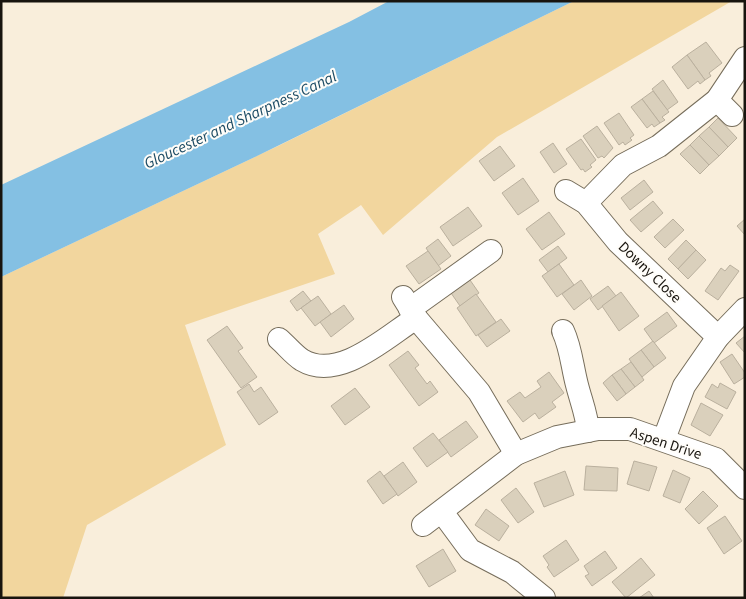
<svg xmlns="http://www.w3.org/2000/svg" width="746" height="599" font-family="'Source Sans 3',sans-serif">
<rect width="100%" height="100%" fill="#f9eedb"/>
<!-- green -->
<polygon fill="#f2d69e" points="574,1 732,1 497,137 383,235 361,205 318,234 335,274 185,325 226,445 87,525 63,598 1,598 1,277 278,146"/>
<!-- water -->
<polygon fill="#84c0e3" points="389,1 574,1 257,156 1,277 1,185 349,22"/>
<!-- building -->
<g fill="#dad0bc" stroke="#bab09e">
<polygon points="706,42 722,63 709,73 711,76 705,80 687,55"/>
<polygon points="687,55 705,80 700,84 698,81 688,89 672,67"/>
<polygon points="663,80 678,102 667,110 652,89"/>
<polygon points="653,91 669,112 662,117 665,120 660,123 642,99"/>
<polygon points="642,99 660,123 654,127 652,124 647,128 631,107"/>
<polygon points="619,113 634,135 630,138 632,140 625,145 623,142 619,145 604,123"/>
<polygon points="718,118 737,138 728,147 709,127"/>
<polygon points="597,126 613,148 604,158 602,156 598,158 583,136"/>
<polygon points="709,127 728,147 719,156 699,136"/>
<polygon points="699,136 719,156 709,165 690,145"/>
<polygon points="581,139 596,160 590,165 592,167 585,172 583,169 581,170 566,149"/>
<polygon points="553,143 567,164 554,173 540,152"/>
<polygon points="690,145 709,165 700,174 680,154"/>
<polygon points="500,146 515,166 494,181 479,161"/>
<polygon points="523,178 539,201 518,215 502,193"/>
<polygon points="644,180 653,192 630,210 621,198"/>
<polygon points="653,201 663,213 641,232 630,220"/>
<polygon points="468,207 482,226 453,246 440,227"/>
<polygon points="549,212 565,234 542,250 526,229"/>
<polygon points="673,219 684,230 665,248 654,237"/>
<polygon points="745,219 745,235 737,226"/>
<polygon points="438,239 451,256 438,266 426,248"/>
<polygon points="686,240 696,250 678,269 668,259"/>
<polygon points="558,246 567,258 548,272 539,260"/>
<polygon points="696,250 706,260 688,279 678,269"/>
<polygon points="428,251 441,269 419,284 406,266"/>
<polygon points="559,264 574,285 557,297 542,276"/>
<polygon points="730,265 739,271 718,300 705,291 721,268 725,271"/>
<polygon points="470,280 479,293 460,306 451,293"/>
<polygon points="581,280 592,296 574,310 562,294"/>
<polygon points="608,286 616,296 598,310 590,299"/>
<polygon points="303,291 311,301 297,311 290,301"/>
<polygon points="621,292 639,316 619,331 602,306"/>
<polygon points="476,294 496,322 476,336 457,308"/>
<polygon points="318,296 331,314 315,326 301,308"/>
<polygon points="344,305 354,319 331,337 320,322"/>
<polygon points="667,312 677,326 654,343 644,329"/>
<polygon points="501,319 510,331 487,347 478,335"/>
<polygon points="227,326 243,348 238,351 257,377 241,388 207,340"/>
<polygon points="745,336 745,353 736,343"/>
<polygon points="653,341 666,358 654,367 641,350"/>
<polygon points="641,350 654,367 642,377 629,359"/>
<polygon points="408,351 419,365 415,368 427,384 430,381 438,392 419,406 389,365"/>
<polygon points="732,354 745,373 745,377 734,384 720,362"/>
<polygon points="631,362 644,380 635,387 621,369"/>
<polygon points="621,369 635,387 626,394 612,375"/>
<polygon points="549,372 564,393 552,402 556,407 539,419 535,413 523,422 507,401 520,392 525,398 541,387 537,381"/>
<polygon points="612,375 626,394 617,401 603,383"/>
<polygon points="720,383 736,392 727,409 705,397 712,384 718,388"/>
<polygon points="249,384 254,392 261,387 278,412 259,425 237,392"/>
<polygon points="355,388 370,407 345,425 331,406"/>
<polygon points="701,403 723,415 710,436 691,425"/>
<polygon points="466,421 478,437 451,457 439,440"/>
<polygon points="433,433 448,452 427,467 413,448"/>
<polygon points="634,461 657,467 649,491 627,484"/>
<polygon points="403,462 417,482 398,496 384,476"/>
<polygon points="586,466 618,468 617,491 584,490"/>
<polygon points="673,470 690,478 680,503 663,496"/>
<polygon points="380,471 397,494 383,504 367,481"/>
<polygon points="565,471 574,495 544,507 534,483"/>
<polygon points="516,488 534,512 518,523 501,500"/>
<polygon points="703,491 718,506 699,524 685,509"/>
<polygon points="486,509 509,526 499,541 475,525"/>
<polygon points="725,516 742,541 724,554 707,528"/>
<polygon points="566,540 579,560 554,577 547,567 549,565 543,556"/>
<polygon points="443,549 456,571 429,587 416,566"/>
<polygon points="605,551 617,568 592,586 585,576 589,574 584,566"/>
<polygon points="641,558 655,575 626,598 612,582"/>
<polygon points="649,591 654,598 639,598"/>
</g>
<g fill="none" stroke-linecap="round" stroke-linejoin="round">
<defs>
<g id="minor">
<polyline points="717,100 732,115"/>
<polyline points="566,191 586,203 618,242 718,337"/>
<polyline points="586,203 623,165 659,146 717,100 745,58"/>
<polyline points="403,297 416,318 479,392 516,454"/>
<polyline points="410,309 491,251"/>
<path d="M 563,331 C 571,348 572,366 577,385 C 581,401 587,415 588,431"/>
<path d="M 279,339 C 286,345 294,355 302,360 C 339,382 386,337 416,318"/>
<polyline points="664,439 684,386 718,337 745,309"/>
<polyline points="442,512 470,550 512,572 544,598"/>
<polyline points="423,525 516,454 557,437 598,429 630,429 716,459 745,488"/>
</g>
</defs>
<!-- minor casing -->
<use href="#minor" stroke="#766d5b" stroke-width="24"/>
<!-- minor -->
<use href="#minor" stroke="#fff" stroke-width="22"/>
</g>
<g text-anchor="middle" stroke-width="4" stroke-linejoin="round" paint-order="stroke">
<!-- street labels -->
<g font-size="15" fill="#18140e" stroke="#fffdf9">
<text transform="translate(650 272) rotate(44)" y="5">Downy Close</text>
<text transform="translate(666 443) rotate(18)" y="5">Aspen Drive</text>
</g>
<!-- water labels -->
<g font-size="16" font-style="italic" fill="#1c4b64" stroke="#fffdf9">
<text transform="translate(240 119) rotate(-25)" y="6">Gloucester and Sharpness Canal</text>
</g>
</g>
<!-- border -->
<rect width="746" height="599" fill="none" stroke="#18140e" stroke-width="5"/>
</svg>
